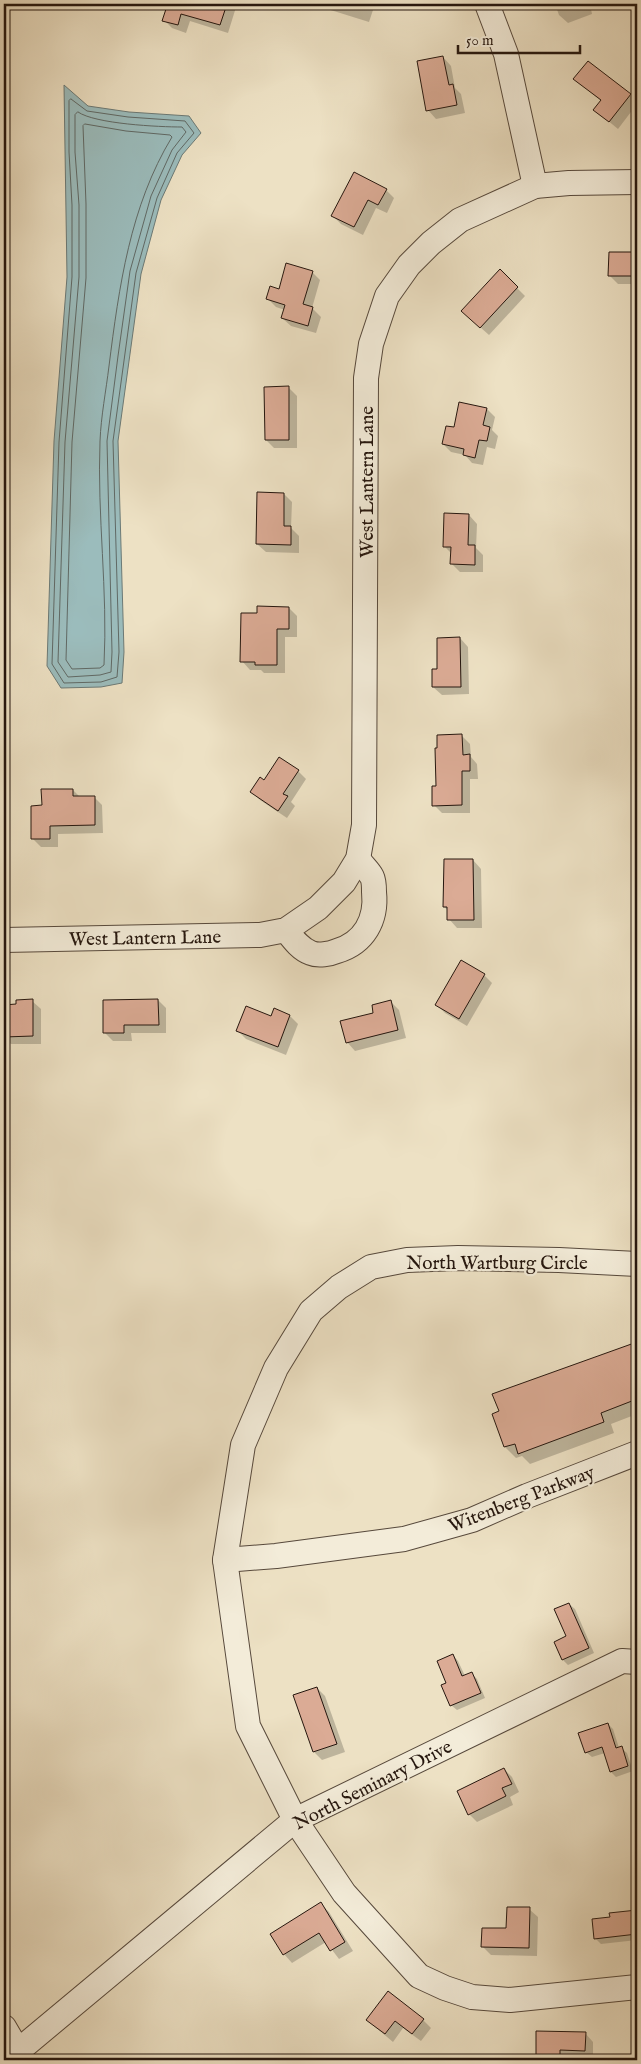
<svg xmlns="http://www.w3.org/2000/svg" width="641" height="2064" font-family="'IM FELL English',serif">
<rect width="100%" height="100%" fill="#ede1c4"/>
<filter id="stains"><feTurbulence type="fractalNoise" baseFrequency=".004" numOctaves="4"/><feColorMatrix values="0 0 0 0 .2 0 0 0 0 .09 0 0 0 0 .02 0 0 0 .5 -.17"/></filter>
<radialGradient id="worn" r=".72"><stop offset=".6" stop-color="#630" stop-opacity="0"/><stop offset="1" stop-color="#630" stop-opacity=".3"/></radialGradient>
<!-- water -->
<polygon fill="#9bbcbc" stroke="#6c7a76" points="64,85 88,106 129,112 189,116 201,133 182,155 161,200 141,274 118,441 124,652 122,683 101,687 61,688 47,666 54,441 67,277"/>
<!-- shadow -->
<g fill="#0003">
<polygon points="169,4 237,4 228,33 190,21 186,33 172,28 164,20"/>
<polygon points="317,4 375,4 369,22 321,7"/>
<polygon points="555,4 590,4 592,14 568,23 559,15"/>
<polygon points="443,57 451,66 455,88 461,94 465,113 436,119 428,110"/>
<polygon points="575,79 630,95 637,104 618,129 595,110 601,101"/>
<polygon points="386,190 394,198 387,213 376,208 363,235 341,224 333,216"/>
<polygon points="610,253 637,253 637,284 618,284 610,276"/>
<polygon points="312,272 320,280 312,308 321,317 316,333 291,326 282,318 285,310 276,307 268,299"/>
<polygon points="517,288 525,296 489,335 471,319"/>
<polygon points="289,388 297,396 297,448 274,448 266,440"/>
<polygon points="487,409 495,417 492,430 498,436 495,449 487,447 483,465 472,463 465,455 451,452 443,444 455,429"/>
<polygon points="284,494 292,502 291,528 299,536 299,553 266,552 257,544"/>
<polygon points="469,515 477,524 476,548 483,555 483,572 460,572 451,563 452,554 444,546"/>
<polygon points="289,608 297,616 297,637 285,637 285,673 264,673 261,670 250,670 242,661 259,614"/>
<polygon points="460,638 468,647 469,694 442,695 433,687 439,671"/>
<polygon points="462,736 470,744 471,757 477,764 478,779 470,779 470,813 442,813 434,805 437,787"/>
<polygon points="298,771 306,779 291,802 295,806 287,818 260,800 252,792 265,782"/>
<polygon points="73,790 80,797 94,797 102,805 103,833 58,834 58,847 41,847 33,839 43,807"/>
<polygon points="473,860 481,869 482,928 457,928 449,919 449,911 444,907"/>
<polygon points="484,975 492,983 467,1026 445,1013 437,1005"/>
<polygon points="158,1000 166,1008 166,1033 131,1033 132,1041 113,1041 105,1033"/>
<polygon points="32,1001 41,1009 41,1044 11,1044 4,1038 4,1006 17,1006"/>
<polygon points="391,1002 399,1010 406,1038 355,1051 347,1042 375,1014"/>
<polygon points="290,1016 298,1024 286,1055 246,1039 238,1031 272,1018"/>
<polygon points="637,1343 637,1414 611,1424 614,1433 530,1464 522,1456 516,1458 505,1447 494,1415 501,1412 494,1394"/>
<polygon points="569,1604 575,1609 594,1653 568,1665 563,1660 568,1637"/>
<polygon points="453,1655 458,1661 465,1676 471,1673 477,1679 485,1698 457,1710 451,1705 447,1684"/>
<polygon points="317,1688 325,1696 345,1752 322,1760 314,1752"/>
<polygon points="608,1724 613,1729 619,1748 621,1748 627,1753 633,1771 616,1777 611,1772 605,1753 592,1757 586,1752"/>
<polygon points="504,1769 512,1777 519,1792 510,1797 513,1805 477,1822 469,1814"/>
<polygon points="321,1904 329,1912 353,1951 339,1959 326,1942 292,1963 284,1954"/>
<polygon points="529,1909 538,1917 537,1956 491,1955 483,1947 508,1930"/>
<polygon points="637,1911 637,1940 601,1944 595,1938 611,1918 611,1914"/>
<polygon points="367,2020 423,2020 431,2028 421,2041 403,2028 393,2042"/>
<polygon points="538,2032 585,2033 593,2042 593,2059 568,2058 568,2060 537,2060"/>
</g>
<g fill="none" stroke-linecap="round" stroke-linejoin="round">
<!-- shore -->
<g stroke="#606965" stroke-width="1">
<polygon points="71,99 87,111 128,117 185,121 194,133 177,153 157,198 136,273 113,441 119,652 117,677 101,682 64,683 52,664 59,442 72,277 72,205 69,152 69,101"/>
<path d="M 78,112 C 95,124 159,127 182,127 L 186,132 L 172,150 L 151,196 L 130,271 L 118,356 L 107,441 L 112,652 L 111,672 L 100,675 L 68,677 L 58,662 L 65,442 L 79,277 L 79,205 L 75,152 L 75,115 Z"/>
<path d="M 85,124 L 126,131 L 170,135 L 172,137 C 130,206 119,287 109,366 C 106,391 101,416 100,441 C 97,516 108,591 104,665 L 100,668 L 72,669 L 66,660 L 72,442 L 86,278 L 86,204 L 83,126 Z"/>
</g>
</g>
<!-- building -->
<g fill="#dbab95" stroke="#25160e">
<polygon points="161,4 227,4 220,25 181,14 178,25 162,21 166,9 160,7"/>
<polygon points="443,56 449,85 453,84 457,105 426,111 417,61"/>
<polygon points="588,61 631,94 609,122 593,110 601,100 573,79"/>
<polygon points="354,172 387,189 378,205 368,200 354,227 331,216"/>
<polygon points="609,252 637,252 637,276 608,276"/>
<polygon points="286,263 313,271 303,304 313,307 308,326 281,318 285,305 266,299 270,286 279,289"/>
<polygon points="500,269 518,287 480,328 461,311"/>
<polygon points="289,386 289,440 265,440 264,387"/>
<polygon points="459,402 487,408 483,425 490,427 487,441 479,440 475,458 463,455 464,449 442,444 446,426 454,427"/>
<polygon points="257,492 284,493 284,526 291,526 291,545 256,544"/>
<polygon points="444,513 469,514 468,545 475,545 475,565 450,564 451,547 443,547"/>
<polygon points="257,606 289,607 289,629 277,629 277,665 255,665 255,662 240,662 241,613 257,613"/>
<polygon points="460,637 461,687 432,687 432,669 437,669 437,638"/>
<polygon points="462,734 463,755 470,754 470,771 462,771 462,805 432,806 432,786 436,786 435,748 437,748 437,735"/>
<polygon points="279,757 299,770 283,794 288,796 278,811 250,792 260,777 264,780"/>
<polygon points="41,789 73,789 73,796 95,796 95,825 50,826 50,839 31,839 31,806 42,805"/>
<polygon points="444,859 473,859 474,920 447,920 447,907 443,907"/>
<polygon points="461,960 485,974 459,1019 435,1005"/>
<polygon points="33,999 33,1036 4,1037 4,1005 16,1004 16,1000"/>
<polygon points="158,999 159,1025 124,1025 124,1033 103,1033 103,1000"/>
<polygon points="391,1000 398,1030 346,1043 340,1021 373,1013 372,1005"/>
<polygon points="246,1006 271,1016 274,1008 290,1015 278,1047 236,1031"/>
<polygon points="637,1342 637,1399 601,1413 604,1422 518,1454 515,1444 504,1447 492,1414 499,1411 492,1394"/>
<polygon points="569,1603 589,1648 562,1660 554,1642 566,1636 554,1609"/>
<polygon points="453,1654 462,1676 472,1672 481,1693 450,1706 441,1685 446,1683 437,1661"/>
<polygon points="317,1687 337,1744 313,1752 293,1695"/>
<polygon points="608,1723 616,1748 622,1746 628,1766 610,1772 602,1747 585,1753 578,1733"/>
<polygon points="504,1768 512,1784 502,1788 506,1796 468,1815 457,1791"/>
<polygon points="321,1902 345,1942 330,1951 319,1933 283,1955 270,1934"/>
<polygon points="507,1907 530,1907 529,1948 481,1947 482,1928 506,1928"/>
<polygon points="637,1910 637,1934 594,1939 592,1919 610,1917 609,1913"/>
<polygon points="388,1991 424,2019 412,2034 395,2021 385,2034 366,2020"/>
<polygon points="536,2031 586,2032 585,2051 560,2050 560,2060 536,2060"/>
</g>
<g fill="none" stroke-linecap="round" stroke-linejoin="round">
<defs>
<g id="minor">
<polyline points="487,4 506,54 535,186"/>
<path d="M 286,930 C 293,939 300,949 311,953 C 318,956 330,954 337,951 C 364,943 377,920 374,892 C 374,888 374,881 372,877 C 369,871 362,865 358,859"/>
<polyline points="4,940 260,935 286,930 318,908 344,882 358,859 364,825 366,378 371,344 387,296 409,265 431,243 460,220 535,186 569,183 637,182"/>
<polyline points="637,1264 559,1260 458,1258 407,1260 371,1267 339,1287 311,1311 276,1368 243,1445 225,1560 248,1726 295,1820 344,1893 419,1976 445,1988 472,1997 510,2000 637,1987"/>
<polyline points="225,1560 276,1556 404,1539 472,1520 527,1496 637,1453"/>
<polyline points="4,2027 18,2051 20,2060"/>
<polyline points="18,2051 295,1820 622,1661 637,1662"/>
</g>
</defs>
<!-- minor casing -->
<use href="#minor" stroke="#57493c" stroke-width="26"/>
<!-- minor -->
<use href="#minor" stroke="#f3ecd9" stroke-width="24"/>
</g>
<g text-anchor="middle" stroke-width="4.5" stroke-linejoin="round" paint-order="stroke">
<!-- street labels -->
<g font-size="19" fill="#25160e" stroke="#f3ecd9">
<text transform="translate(366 482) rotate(-90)" y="7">West Lantern Lane</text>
<text transform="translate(145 937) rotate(-1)" y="7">West Lantern Lane</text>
<text x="497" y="1269">North Wartburg Circle</text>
<text transform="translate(521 1498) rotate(-21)" y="7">Witenberg Parkway</text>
<text transform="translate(372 1784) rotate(-27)" y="7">North Seminary Drive</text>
</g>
</g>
<!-- margin -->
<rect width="641" height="2064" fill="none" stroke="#ede1c4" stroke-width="20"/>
<rect x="5" y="5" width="631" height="2054" fill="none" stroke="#25160e" stroke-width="2.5"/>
<rect x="10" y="10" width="621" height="2044" fill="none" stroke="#25160e"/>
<!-- scale -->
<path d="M458 45v8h122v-8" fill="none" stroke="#25160e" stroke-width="2.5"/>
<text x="466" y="45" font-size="15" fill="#25160e" stroke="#f3ecd9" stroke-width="4" paint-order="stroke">50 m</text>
<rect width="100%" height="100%" filter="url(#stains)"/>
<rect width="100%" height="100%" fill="url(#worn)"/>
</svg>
